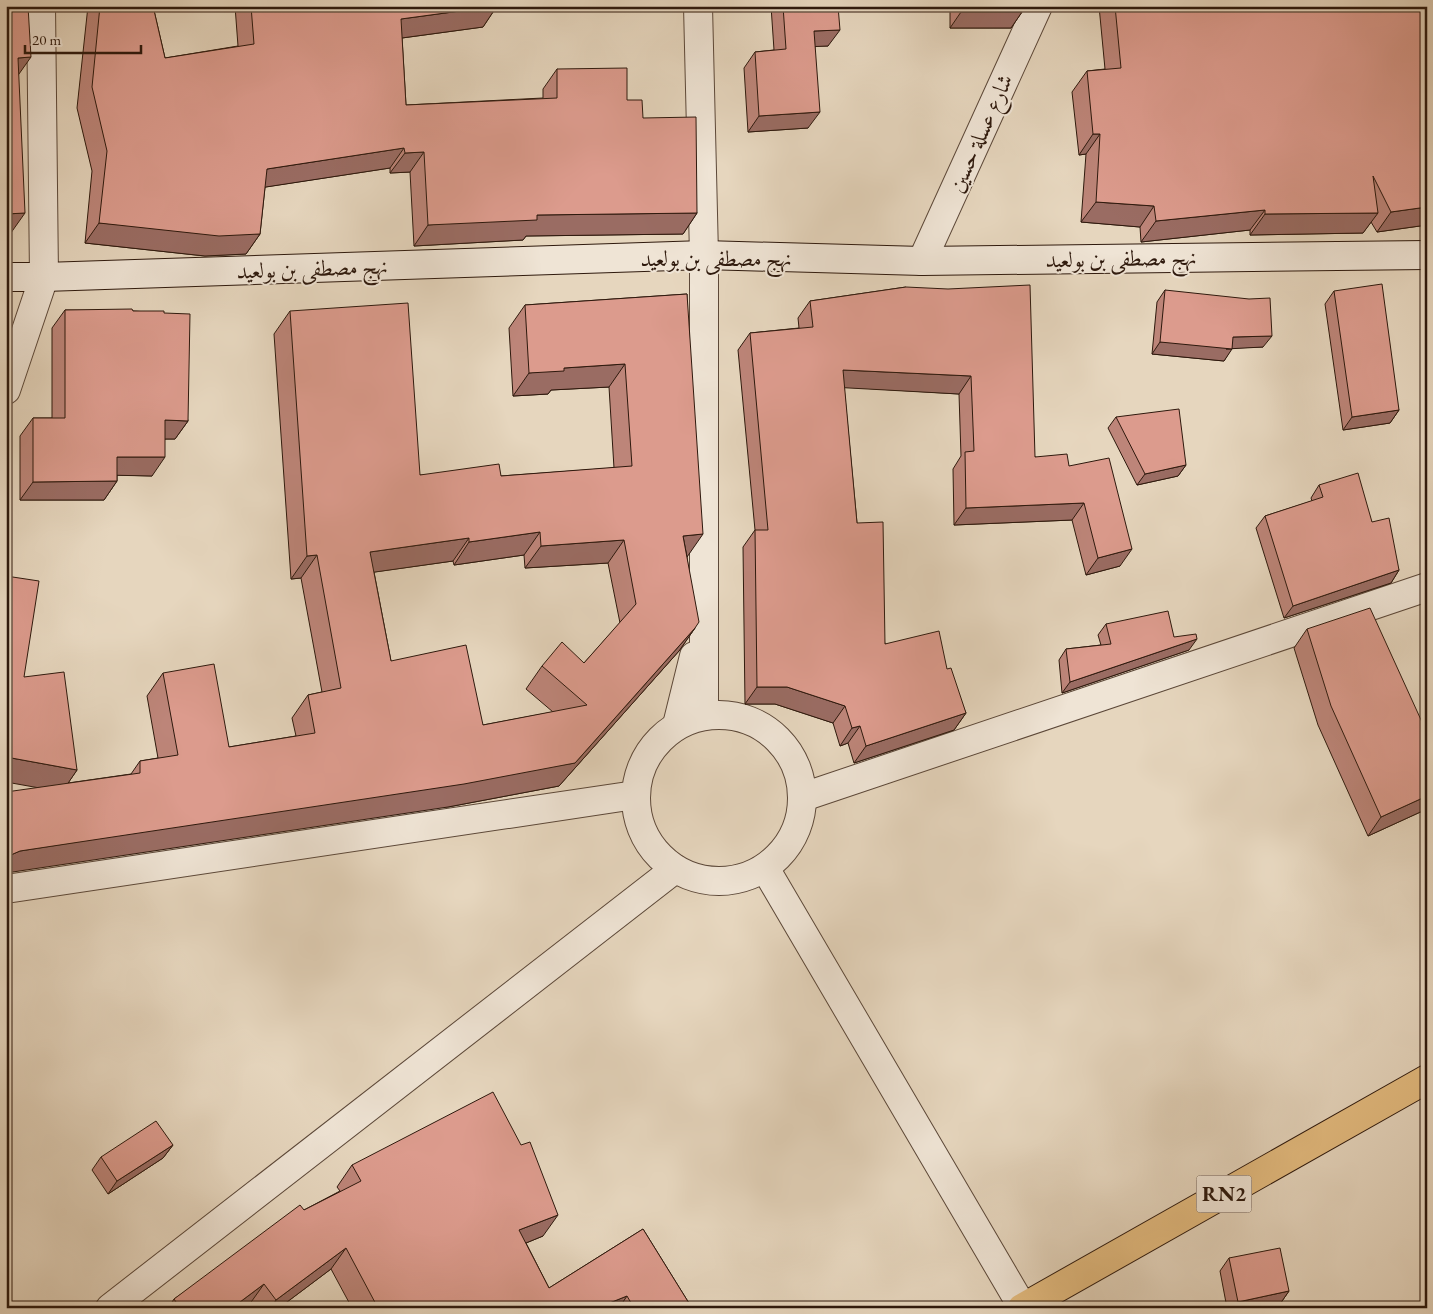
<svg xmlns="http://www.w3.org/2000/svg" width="1433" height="1314" font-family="'EB Garamond',Amiri,serif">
<rect width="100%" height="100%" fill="#e6d6be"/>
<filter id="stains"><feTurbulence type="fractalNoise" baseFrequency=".004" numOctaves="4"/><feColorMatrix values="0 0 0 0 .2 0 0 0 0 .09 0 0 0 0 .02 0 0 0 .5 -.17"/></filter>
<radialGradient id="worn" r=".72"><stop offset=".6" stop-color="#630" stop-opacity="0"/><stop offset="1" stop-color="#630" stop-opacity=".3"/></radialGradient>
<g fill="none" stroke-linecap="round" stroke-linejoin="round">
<defs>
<g id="minor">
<polyline points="698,6 704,255 704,715"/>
<polyline points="922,261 1038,6"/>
<polyline points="6,390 44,277 41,6"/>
<circle cx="719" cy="798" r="83"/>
<polyline points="677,725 694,656"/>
<polyline points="803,797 1427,587"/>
<polyline points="765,868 1023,1308"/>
<polyline points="6,889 635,795"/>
<polyline points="110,1308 675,869"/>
</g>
<polyline id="secondary" points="6,277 44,277 704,255 922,261 1427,255"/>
<polyline id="primary" points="1022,1308 1427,1079"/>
</defs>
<!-- minor casing -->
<use href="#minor" stroke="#5c4839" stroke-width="30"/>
<!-- secondary casing -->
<use href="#secondary" stroke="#2e190d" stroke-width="30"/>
<!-- primary casing -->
<use href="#primary" stroke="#2e190d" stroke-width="30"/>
<!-- minor -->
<use href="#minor" stroke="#efe4d5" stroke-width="28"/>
<!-- secondary -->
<use href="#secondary" stroke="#efe4d5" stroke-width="28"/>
<!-- primary -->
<use href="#primary" stroke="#e3bb7f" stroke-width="28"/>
</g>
<!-- wall -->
<g fill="#bd8579" stroke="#2e190d" fill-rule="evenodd">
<polygon points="88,6 153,6 165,58 238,46 235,6 497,6 483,27 402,38 406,105 543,98 543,89 557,69 627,100 643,118 697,213 683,234 526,236 523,240 414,246 410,172 390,173 390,168 265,187 260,234 246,254 205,256 85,243 92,171 77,108"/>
<polygon points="771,6 838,6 828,46 815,46 808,128 748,132 744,68 755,52 774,50"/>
<polygon points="950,6 1025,6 1022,12 1011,28 950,28"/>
<polygon points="1099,6 1427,6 1427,225 1377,232 1371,222 1363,233 1250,235 1250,230 1141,242 1140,227 1081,222 1086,154 1079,155 1072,92 1087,71 1105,69"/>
<polygon points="906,287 1035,457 1069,466 1120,566 1086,575 1072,520 954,525 953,469 961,456 959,394 844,387 857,523 885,644 947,669 966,713 954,730 854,763 848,743 840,746 833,723 775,704 745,704 743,547 755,530 738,350 750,333 799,328 798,318 810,301"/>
<polygon points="1165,290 1263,347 1232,348 1224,361 1152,354 1157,302"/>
<polygon points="1334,291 1399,410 1390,423 1343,430 1325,304"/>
<path d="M 687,294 L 687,557 L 695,628 L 679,651 L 559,786 L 448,807 L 38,787 L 24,677 L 77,770 L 68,783 L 131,774 L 140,761 L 158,758 L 147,696 L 163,673 L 229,747 L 296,736 L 292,718 L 308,695 L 322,692 L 301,578 L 291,579 L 274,334 L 290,311 L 420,475 L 501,476 L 614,468 L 609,387 L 551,390 L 548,394 L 513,396 L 509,328 L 525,305 ZM 524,555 L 525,568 L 608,563 L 620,623 L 584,663 L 542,666 L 526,689 L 553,712 L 483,725 L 391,661 L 374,572 L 453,561 L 454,565 Z"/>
<polygon points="65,310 133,311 164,313 188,421 175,439 165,439 152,476 117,475 117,481 104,500 20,500 20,436 33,418 52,418 52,328"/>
<polygon points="1116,417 1186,465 1178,476 1137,485 1108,428"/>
<polygon points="1319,485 1372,522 1399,570 1391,583 1284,618 1256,528 1265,516 1312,501 1311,498"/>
<polygon points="1106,624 1174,637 1189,650 1062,693 1059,660 1066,649 1101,645 1098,635"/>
<polygon points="1307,629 1427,733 1427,809 1368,836 1318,725 1294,648"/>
<polygon points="173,1145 163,1158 108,1194 92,1170 101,1157"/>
<polygon points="352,1165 543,1236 526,1243 549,1288 643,1229 692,1308 352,1308 331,1269 279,1308 251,1308 249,1305 246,1308 168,1308 174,1299 304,1210 340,1191 337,1187"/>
<polygon points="1229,1258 1289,1291 1280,1304 1264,1308 1227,1308 1220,1271"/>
</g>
<!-- shaded-wall -->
<g fill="#9a6c63" stroke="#2e190d">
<polygon points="497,6 483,27 387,40 401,19"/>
<polygon points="961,12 1022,12 1011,28 950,28"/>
<polygon points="840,30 828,46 803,47 814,31"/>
<polygon points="31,57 14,81 18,58"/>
<polygon points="820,112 808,128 748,132 759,116"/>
<polygon points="1093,134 1100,134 1086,154 1079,155"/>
<polygon points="404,148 390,168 253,189 267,169"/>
<polygon points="424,152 410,172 390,173 405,153"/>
<polygon points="1096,202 1154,206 1140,227 1081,222"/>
<polygon points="1427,207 1427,225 1377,232 1391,212"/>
<polygon points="1265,210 1250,230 1141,242 1156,221"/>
<polygon points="25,213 8,237 6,237 6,214"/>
<polygon points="697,213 683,234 526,236 523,240 414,246 428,225 537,215"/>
<polygon points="1378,213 1363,233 1250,235 1265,214"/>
<polygon points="99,223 260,234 246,254 205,256 85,243"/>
<polygon points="1272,336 1263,347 1226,349 1232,349 1224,361 1152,354 1160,342 1233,337"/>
<polygon points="625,364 609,387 551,390 548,394 513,396 529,373 564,368"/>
<polygon points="843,370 971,376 959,394 831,387"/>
<polygon points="1399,410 1390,423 1343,430 1352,417"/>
<polygon points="165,420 188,421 175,439 152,439"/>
<polygon points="117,457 165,457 152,476 104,475"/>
<polygon points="1186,465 1178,476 1137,485 1145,474"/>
<polygon points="117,481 104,500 20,500 33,482"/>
<polygon points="1084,503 1072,520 954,525 966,508"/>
<polygon points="540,532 524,555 454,565 469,542"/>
<polygon points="703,534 687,557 683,536"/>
<polygon points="469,538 453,561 354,575 370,552"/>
<polygon points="624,540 608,563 525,568 541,546"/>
<polygon points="1132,549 1120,566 1086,575 1098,558"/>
<polygon points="317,555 301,578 291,579 307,556"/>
<polygon points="1399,570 1391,583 1284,618 1293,606"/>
<polygon points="695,628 679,651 559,786 448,807 6,873 6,859 13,854 20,851 575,763"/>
<polygon points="1197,639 1189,650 1062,693 1070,682"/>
<polygon points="757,687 787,687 845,706 833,723 775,704 745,704"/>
<polygon points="966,713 954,730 854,763 866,746"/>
<polygon points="860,726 848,743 840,746 852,728"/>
<polygon points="6,757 77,770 62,792 6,782"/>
<polygon points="1427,796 1427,809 1368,836 1381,817"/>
<polygon points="173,1145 163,1158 108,1194 117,1181"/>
<polygon points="558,1215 543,1236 504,1252 519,1230"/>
<polygon points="346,1248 331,1269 279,1308 271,1308 276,1300"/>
<polygon points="264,1284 249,1305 246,1308 232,1308"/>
<polygon points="1289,1291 1280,1304 1264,1308 1234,1308 1238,1302"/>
<polygon points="627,1296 619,1308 597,1308"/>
</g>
<!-- building -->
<g fill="#dc9b8d" stroke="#2e190d" fill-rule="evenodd">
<polygon points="6,6 28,6 31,57 18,58 25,213 6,214"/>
<polygon points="100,6 153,6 165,58 254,44 251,6 497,6 401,19 406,105 557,98 557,69 627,68 627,100 642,100 643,118 696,117 697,213 537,215 537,220 428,225 424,152 405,153 404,148 267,169 260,234 219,236 99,223 107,151 92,87"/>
<polygon points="783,6 838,6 840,30 814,31 820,112 759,116 755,52 786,49"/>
<polygon points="961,6 1025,6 1022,12 961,12"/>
<polygon points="1115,6 1427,6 1427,207 1391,212 1373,176 1378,213 1265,214 1265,210 1156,221 1154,206 1096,202 1100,134 1093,134 1087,71 1121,68"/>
<polygon points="1382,284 1399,410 1352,417 1334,291"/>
<polygon points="1030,285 1035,457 1067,454 1069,466 1109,458 1132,549 1098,558 1084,503 966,508 965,452 974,451 971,376 843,370 857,523 883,522 885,644 939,631 947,669 951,668 966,713 866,746 860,726 852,728 845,706 787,687 757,687 755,530 768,530 750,333 813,327 810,301 906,287 948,289"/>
<polygon points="1165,290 1249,299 1270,298 1272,336 1233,337 1232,349 1160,342"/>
<path d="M 687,294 L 703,534 L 683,536 L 699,622 L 695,628 L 575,763 L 464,784 L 20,851 L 13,854 L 8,859 L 6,859 L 6,792 L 140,773 L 140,761 L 178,755 L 163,673 L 214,664 L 229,747 L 315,733 L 308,695 L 341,688 L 317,555 L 307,556 L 290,311 L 408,303 L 420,475 L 499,464 L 501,476 L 632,466 L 625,364 L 564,368 L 564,371 L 529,373 L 525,305 ZM 540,532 L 541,546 L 624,540 L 636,604 L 584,663 L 562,642 L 542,666 L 587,705 L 483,725 L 466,645 L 391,661 L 370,552 L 469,538 L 469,542 Z"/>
<polygon points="132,309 133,311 164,311 164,313 190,314 188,421 165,420 165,457 117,457 117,481 33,482 33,418 65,418 65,310"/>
<polygon points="1179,409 1186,465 1145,474 1116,417"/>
<polygon points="1358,473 1372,522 1389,518 1399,570 1293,606 1265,516 1323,497 1319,485"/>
<polygon points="6,576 39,581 24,677 64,672 77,770 6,757"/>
<polygon points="1370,608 1427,733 1427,796 1381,817 1331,706 1307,629"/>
<polygon points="1168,611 1174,637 1196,634 1197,639 1070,682 1066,649 1111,644 1106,624"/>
<polygon points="493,1092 521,1145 530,1142 558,1215 519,1230 549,1288 643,1229 692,1308 634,1308 627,1296 597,1308 378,1308 346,1248 276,1300 264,1284 232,1308 180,1308 174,1299 300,1205 304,1210 361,1181 352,1165"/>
<polygon points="156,1121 173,1145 117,1181 101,1157"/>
<polygon points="1280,1248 1289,1291 1238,1302 1229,1258"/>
<polygon points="1341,1305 1342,1308 1333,1308"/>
</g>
<g text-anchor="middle" stroke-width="4" stroke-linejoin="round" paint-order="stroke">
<!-- shield labels -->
<rect fill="#efe4d5" stroke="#685649" stroke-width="1" x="1196.5" y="1175.5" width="55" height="37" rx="4"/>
<g font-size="21" font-weight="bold" fill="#2e190d">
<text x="1224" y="1201">RN2</text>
</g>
<!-- street labels -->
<g font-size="22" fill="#2e190d" stroke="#efe4d5">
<text transform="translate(980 133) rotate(-66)" y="8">شارع عسلة حسين</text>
<text x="716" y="266">نهج مصطفى بن بولعيد</text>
<text transform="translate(1121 258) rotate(-1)" y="8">نهج مصطفى بن بولعيد</text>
<text transform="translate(312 268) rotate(-2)" y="8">نهج مصطفى بن بولعيد</text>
</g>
</g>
<!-- margin -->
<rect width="1433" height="1314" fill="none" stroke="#e6d6be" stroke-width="25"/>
<rect x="8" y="8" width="1418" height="1299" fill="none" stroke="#2e190d" stroke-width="2.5"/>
<rect x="12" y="12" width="1408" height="1289" fill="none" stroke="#2e190d"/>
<!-- scale -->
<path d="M25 45v8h116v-8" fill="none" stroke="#2e190d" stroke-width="2.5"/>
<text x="32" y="45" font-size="15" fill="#2e190d" stroke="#efe4d5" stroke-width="4" paint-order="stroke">20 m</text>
<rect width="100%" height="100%" filter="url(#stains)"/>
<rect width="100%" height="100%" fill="url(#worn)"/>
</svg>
